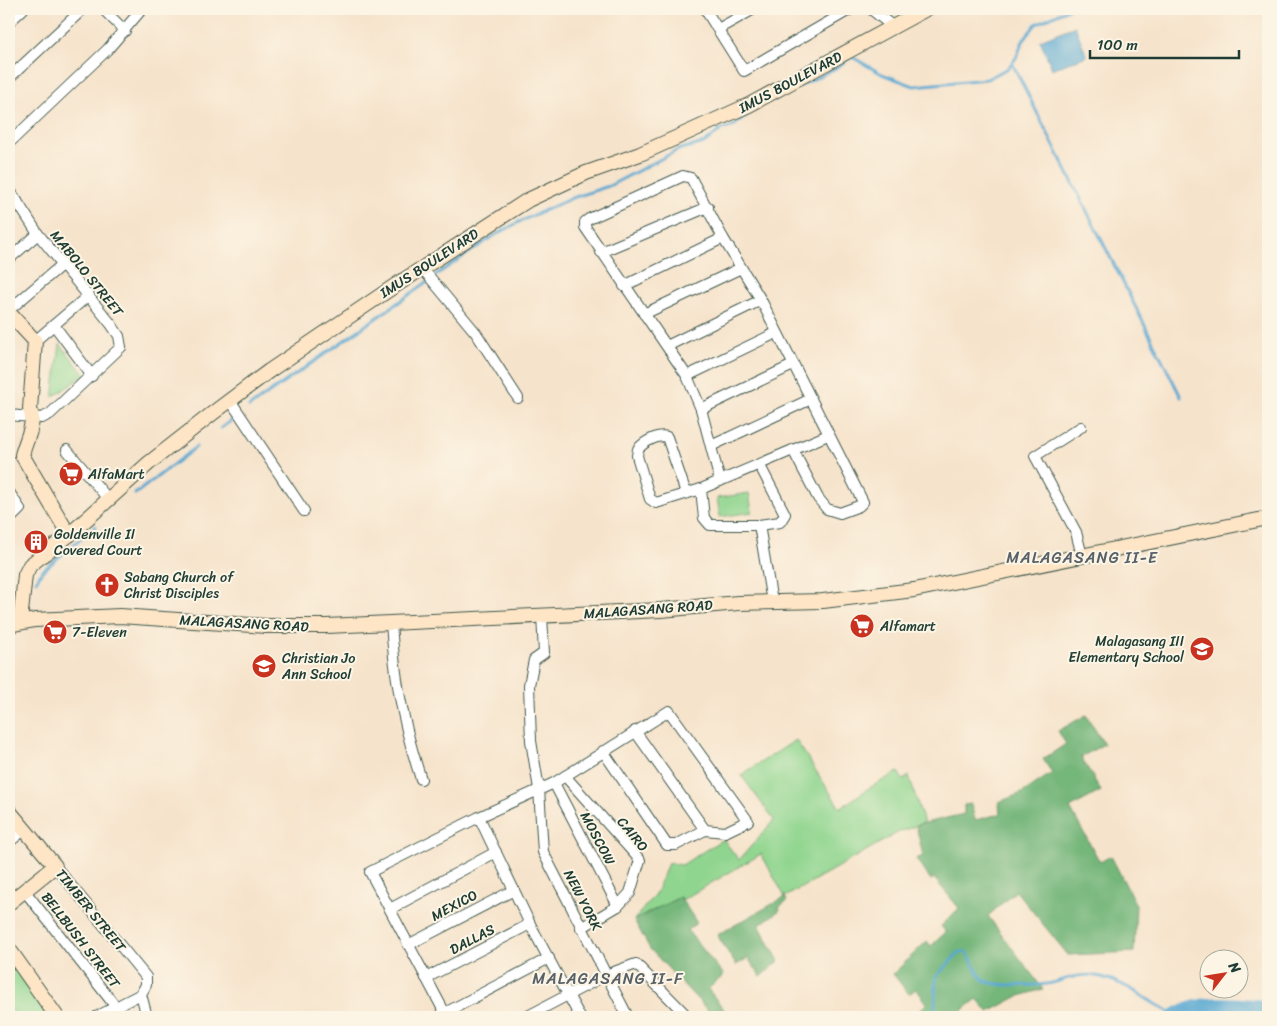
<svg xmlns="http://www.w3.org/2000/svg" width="1277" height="1026" font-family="Sriracha,sans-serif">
<rect width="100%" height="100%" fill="#fcf5e5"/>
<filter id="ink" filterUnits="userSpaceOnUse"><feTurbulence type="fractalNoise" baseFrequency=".02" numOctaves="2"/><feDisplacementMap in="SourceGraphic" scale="10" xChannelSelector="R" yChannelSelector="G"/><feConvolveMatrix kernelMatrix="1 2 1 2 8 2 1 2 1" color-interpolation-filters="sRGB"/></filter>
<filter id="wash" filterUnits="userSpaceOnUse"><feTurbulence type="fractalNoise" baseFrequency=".0096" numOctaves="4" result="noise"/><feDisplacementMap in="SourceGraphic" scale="20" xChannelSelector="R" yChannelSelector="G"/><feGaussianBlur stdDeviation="1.12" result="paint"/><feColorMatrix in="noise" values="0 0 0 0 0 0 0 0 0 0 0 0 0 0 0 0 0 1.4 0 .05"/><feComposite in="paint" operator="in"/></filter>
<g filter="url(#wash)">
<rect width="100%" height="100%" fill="#f6e3cb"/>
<!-- green -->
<g fill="#90d58f" stroke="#588962">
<polygon points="60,344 85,375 53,397"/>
<polygon points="749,493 752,512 720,517 717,498"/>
<polygon points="796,740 840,808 869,788 898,772 903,780 909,776 924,823 899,832 785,897 761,854 682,900 680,897 634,920 656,893 668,863 682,865 723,839 739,860 774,820 741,775"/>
<polygon points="9,956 52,1017 9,1017"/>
</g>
<!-- forest -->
<g fill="#74b67a" stroke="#4a7a57">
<polygon points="1086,715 1104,744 1081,757 1101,791 1070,808 1100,862 1111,856 1136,905 1134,952 1068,955 1016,891 988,916 1043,989 1017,997 989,1012 977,999 954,1017 913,1017 927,1003 916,989 909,994 893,974 927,941 931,946 946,932 941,926 959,908 934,878 931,880 916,859 923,856 916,825 964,814 964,805 971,804 975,820 1000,814 999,802 1022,793 1052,773 1043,759 1066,744 1058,731"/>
<polygon points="680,897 697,923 687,930 724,975 708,989 730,1017 714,1017 650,949 634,920"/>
<polygon points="785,897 787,901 779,907 780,910 759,925 779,961 761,977 748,958 736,965 717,935"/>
</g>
<!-- water -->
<polygon fill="#59a8d2" stroke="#3c7283" points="1075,26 1087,56 1052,69 1040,40"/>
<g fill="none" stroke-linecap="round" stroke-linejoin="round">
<!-- stream -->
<g stroke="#59a8d2" stroke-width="3">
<polyline points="929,14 941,9"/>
<polyline points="852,57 882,74 914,86 987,79 1008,68 1016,58 1024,39 1036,24 1068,9"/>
<polyline points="1012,63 1181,397"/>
<polyline points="772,100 834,69 851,57"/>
<polyline points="433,277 492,237 519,222 572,198 609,186 680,149 705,143 722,129 732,127 753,110"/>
<polyline points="249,407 429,281"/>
<polyline points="221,428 235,418"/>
<polyline points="135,494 196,447"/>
<polyline points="36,581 42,571 96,526"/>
<path d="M 929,1017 L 935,1009 L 936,977 L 959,952 L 966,952 C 973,960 976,974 984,980 C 993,987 1040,986 1052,983 C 1068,979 1079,973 1096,976 C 1127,981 1150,1004 1178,1016"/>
</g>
<!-- river -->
<path stroke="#59a8d2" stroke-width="18" d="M 1176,1017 C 1204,1001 1237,1007 1268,1009"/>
</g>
</g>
<g filter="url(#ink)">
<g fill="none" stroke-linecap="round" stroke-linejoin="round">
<defs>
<g id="street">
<polyline points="103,9 125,31"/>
<polyline points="705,9 744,71 851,9"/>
<polyline points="871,9 892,26"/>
<polyline points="9,22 23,9"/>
<polyline points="718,29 754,9"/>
<polyline points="9,78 83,9"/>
<polyline points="9,143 108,49 142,9"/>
<polyline points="9,189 38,234 111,324 119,336 121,347 50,414 42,418 9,415"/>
<polyline points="9,208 17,201"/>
<polyline points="601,252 708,207"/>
<polyline points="9,259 38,234"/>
<polyline points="422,268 476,333 518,398"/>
<polyline points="624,286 723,238"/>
<polyline points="9,310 64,263"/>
<polyline points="644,314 741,268"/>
<polyline points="54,325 92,376"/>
<polyline points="35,341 89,295"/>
<polyline points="667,346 761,300"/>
<polyline points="687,376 776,333"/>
<polyline points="230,400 304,511"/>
<polyline points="701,409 793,365"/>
<polyline points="1081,427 1035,456 1076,532 1082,556"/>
<polyline points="711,446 811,399"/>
<polyline points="67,450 109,500"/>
<polyline points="720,481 701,409 687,376 585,227 585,222 589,219 683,176 691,178 723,238 761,300 863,502 859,506 840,513 827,509 818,498 793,450"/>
<polyline points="701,489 704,518 710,525 759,525 780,522 785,514 759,464"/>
<polyline points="9,492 20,509 9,520"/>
<path d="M 686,493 L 667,437 C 658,434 644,442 638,449 L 637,456 L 650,499 L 656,503 L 701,489 L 828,435"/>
<polyline points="759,525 772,602"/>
<polyline points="542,615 544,653 534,660 529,685 531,741 539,789 543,852 628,1017"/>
<path d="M 391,622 C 394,676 404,728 421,779"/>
<polyline points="635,731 705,830"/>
<polyline points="565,776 640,860 630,893 618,906 581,928"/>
<polyline points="554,783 618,906"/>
<polyline points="479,817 530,924 580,1017"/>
<polyline points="9,842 24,830"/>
<polyline points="55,866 146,977 146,985 141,994 147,1017"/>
<polyline points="24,890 116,1007"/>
<polyline points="390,909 496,852"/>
<polyline points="408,945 514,890"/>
<polyline points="426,978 530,924"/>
<polyline points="445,1013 549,958"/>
<polyline points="96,1017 141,994"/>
<polyline points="447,1017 370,872 479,817 554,783 669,711 748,821 725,832 705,830 676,845 667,845 603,751"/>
<polyline points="526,1017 606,975 636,964 688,1017"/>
</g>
<g id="secondary">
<path d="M 9,313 L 35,341 L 30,409 C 36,424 26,439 22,455 L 69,535"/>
<polyline points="20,622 25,575 30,565 69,535 149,463 213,413 269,371 390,289 528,200 586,173 640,154 749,105 926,9"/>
<polyline points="9,625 35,620 120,616 266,626 327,626 661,610 738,603 823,601 914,590 1268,518"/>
<polyline points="9,811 55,866 9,903"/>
<polyline points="9,949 57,1017"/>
</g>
</defs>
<!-- street casing -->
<use href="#street" stroke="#3f564b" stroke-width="12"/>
<!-- secondary casing -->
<use href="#secondary" stroke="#3f564b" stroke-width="16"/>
<!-- street -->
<use href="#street" stroke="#fff" stroke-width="10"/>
<!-- secondary -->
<use href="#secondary" stroke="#fde5c5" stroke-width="14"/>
</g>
</g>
<!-- icons -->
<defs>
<symbol id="supermarket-disc" viewBox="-11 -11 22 22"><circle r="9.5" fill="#c8321e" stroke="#fcf5e5"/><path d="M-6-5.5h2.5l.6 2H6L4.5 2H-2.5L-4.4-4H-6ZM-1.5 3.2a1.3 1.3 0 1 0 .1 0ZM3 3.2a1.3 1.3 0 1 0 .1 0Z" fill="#fff"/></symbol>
<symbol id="building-disc" viewBox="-11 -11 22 22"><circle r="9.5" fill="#c8321e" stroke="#fcf5e5"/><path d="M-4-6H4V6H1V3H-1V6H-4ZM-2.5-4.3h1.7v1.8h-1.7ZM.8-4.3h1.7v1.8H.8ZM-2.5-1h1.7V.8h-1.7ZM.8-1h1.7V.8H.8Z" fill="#fff"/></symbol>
<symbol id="church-disc" viewBox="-11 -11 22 22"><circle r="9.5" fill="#c8321e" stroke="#fcf5e5"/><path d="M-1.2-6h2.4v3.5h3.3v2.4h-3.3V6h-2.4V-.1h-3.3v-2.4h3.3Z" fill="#fff"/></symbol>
<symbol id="school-disc" viewBox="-11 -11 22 22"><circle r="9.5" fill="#c8321e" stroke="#fcf5e5"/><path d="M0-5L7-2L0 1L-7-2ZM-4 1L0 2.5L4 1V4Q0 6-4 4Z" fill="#fff"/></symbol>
</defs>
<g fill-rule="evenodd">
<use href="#supermarket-disc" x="57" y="460" width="28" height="28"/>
<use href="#building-disc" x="22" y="528" width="28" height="28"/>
<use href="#church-disc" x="93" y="571" width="28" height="28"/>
<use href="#supermarket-disc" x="848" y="612" width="28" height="28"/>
<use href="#supermarket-disc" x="41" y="618" width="28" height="28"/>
<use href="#school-disc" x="1188" y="635" width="28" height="28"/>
<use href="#school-disc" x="250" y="652" width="28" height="28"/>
</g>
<g text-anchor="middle" stroke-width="4" stroke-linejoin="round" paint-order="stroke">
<!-- street labels -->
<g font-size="14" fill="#1f3d34" stroke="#fcf5e5">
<text transform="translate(790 82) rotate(-28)" y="5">IMUS BOULEVARD</text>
<text transform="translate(429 263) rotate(-33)" y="5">IMUS BOULEVARD</text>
<text transform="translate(87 273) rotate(51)" y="5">MABOLO STREET</text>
<text transform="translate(648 609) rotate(-4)" y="5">MALAGASANG ROAD</text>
<text transform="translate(244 623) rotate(3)" y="5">MALAGASANG ROAD</text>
<text transform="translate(633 834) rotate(51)" y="5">CAIRO</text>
<text transform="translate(598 838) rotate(62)" y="5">MOSCOW</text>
<text transform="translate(583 900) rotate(63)" y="5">NEW YORK</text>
<text transform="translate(454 905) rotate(-28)" y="5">MEXICO</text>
<text transform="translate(91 910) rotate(51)" y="5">TIMBER STREET</text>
<text transform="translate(472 939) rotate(-28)" y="5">DALLAS</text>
<text transform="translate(81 940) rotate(52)" y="5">BELLBUSH STREET</text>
</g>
<!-- poi labels -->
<g font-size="14" fill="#1f3d34" stroke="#fcf5e5" text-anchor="start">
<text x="88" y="479">AlfaMart</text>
<text x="54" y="539">Goldenville II<tspan x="54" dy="16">Covered Court</tspan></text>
<text x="124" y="582">Sabang Church of<tspan x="124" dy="16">Christ Disciples</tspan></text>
<text x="880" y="631">Alfamart</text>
<text x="72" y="637">7-Eleven</text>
<text x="1184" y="646" text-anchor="end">Malagasang III<tspan x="1184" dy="16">Elementary School</tspan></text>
<text x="282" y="663">Christian Jo<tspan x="282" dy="16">Ann School</tspan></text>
</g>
<!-- quarter labels -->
<g font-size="16" letter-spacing="1" fill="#596168" stroke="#fcf5e5">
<text x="1082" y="563">MALAGASANG II-E</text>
<text x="608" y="984">MALAGASANG II-F</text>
</g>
</g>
<!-- margin -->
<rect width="1277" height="1026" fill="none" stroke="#fcf5e5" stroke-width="30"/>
<!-- north arrow -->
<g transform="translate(1224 974) rotate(59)"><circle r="24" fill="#fcf5e5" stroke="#a4ab9e"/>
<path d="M0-4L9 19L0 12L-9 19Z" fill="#c8321e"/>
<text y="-8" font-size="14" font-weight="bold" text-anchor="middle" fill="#1f3d34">N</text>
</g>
<!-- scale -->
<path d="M1090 50v8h149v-8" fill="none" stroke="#1f3d34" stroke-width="2.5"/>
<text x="1097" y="50" font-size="15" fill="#1f3d34" stroke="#fcf5e5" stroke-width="4" paint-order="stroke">100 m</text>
</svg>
